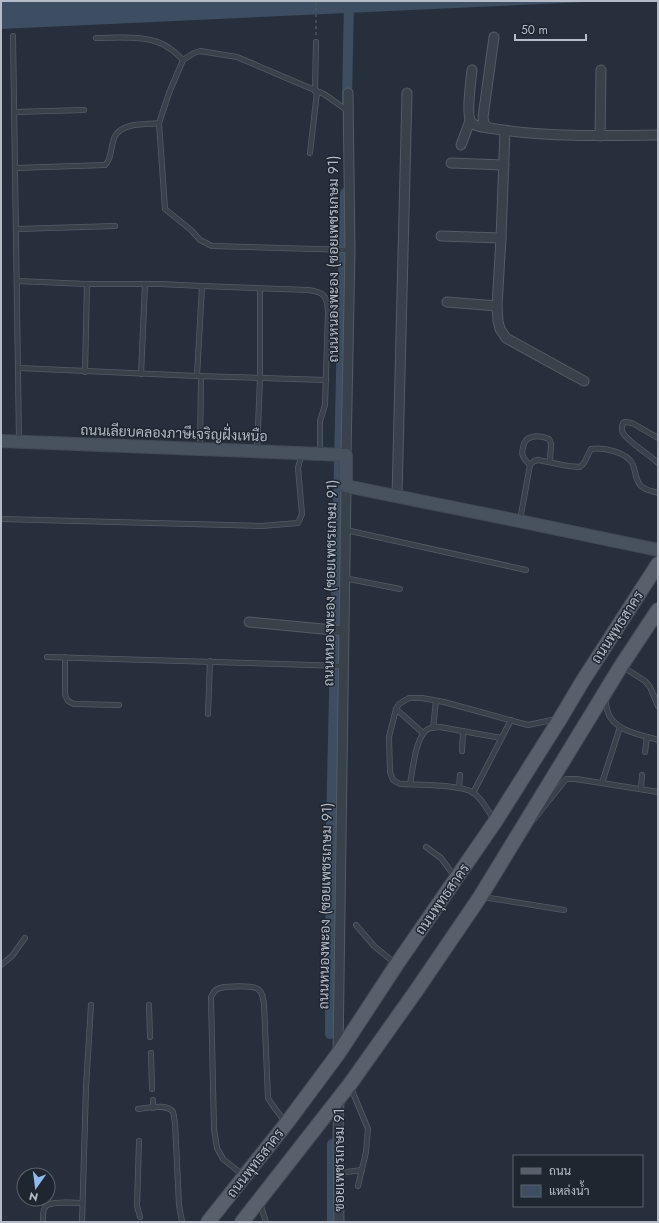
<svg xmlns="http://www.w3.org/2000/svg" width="659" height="1223" font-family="Jost,Sarabun,sans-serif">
<rect width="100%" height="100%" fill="#262f3b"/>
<!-- water -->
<polygon fill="#3d4e62" points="1,1 607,1 1,29"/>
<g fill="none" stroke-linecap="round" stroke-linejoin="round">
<!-- canal -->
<g stroke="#3d4e62" stroke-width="10">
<polyline points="347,101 349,1"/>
<polyline points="330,1034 331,828 345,193"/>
<polyline points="332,1144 332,1222"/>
</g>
<defs>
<g id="lane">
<polyline points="13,36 19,440"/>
<path d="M 96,38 C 118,38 150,34 169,48 C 174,51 179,56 183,60"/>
<polyline points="315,91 316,42"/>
<polyline points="15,112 84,110"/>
<polyline points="159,123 165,209 191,230 200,240 212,246 350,250"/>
<polyline points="310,153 317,92"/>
<path d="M 15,168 L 105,165 C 109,162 110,157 111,151 C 112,146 113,140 115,136 C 124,122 145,125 159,123 L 169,93 L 183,60 L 194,53 L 200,51 L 237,57 L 324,94 L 348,111"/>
<polyline points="17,229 115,226"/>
<path d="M 17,281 L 87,284 L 160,284 L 202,286 L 308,290 C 324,292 327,295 328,312 L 325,405 L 320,421 L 320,454"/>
<polyline points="19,368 197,376 326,380"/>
<polyline points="85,372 87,284"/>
<polyline points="141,374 145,284"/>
<polyline points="197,376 202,286"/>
<path d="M 658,438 L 632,423 L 625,422 L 623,423 C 622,426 621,430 623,433 C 629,443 649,454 658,463"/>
<polyline points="200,449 201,376"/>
<polyline points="257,451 260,379 260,289"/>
<path d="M 530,465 C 528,463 525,460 524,458 C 522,455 522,451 523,448 C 524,434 539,435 549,439 L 551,443 L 550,462"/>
<polyline points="1,519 261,526 298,523 302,514 298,468 302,453"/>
<path d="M 520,520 L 530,465 L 534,461 L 538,460 L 568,466 L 580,467 L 584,463 L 591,449 C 603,447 628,452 633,465 C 636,472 635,480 641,486 C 645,490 652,491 658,493"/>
<polyline points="346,530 526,570"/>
<polyline points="344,578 400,589"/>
<polyline points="47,657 344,666"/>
<polyline points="65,657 65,695 68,701 74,704 119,705"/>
<polyline points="623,667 645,681 650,687 658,706"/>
<path d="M 605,699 C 606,705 607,712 610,717 C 619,732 643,735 658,740"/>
<polyline points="396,709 423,733"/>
<polyline points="208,714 210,661"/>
<polyline points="433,728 436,701"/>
<polyline points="462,751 463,731"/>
<polyline points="645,752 647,737"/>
<polyline points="602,783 620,727"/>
<path d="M 410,784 C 413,770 415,734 430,728 C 433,727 437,728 440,727 L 501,738"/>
<polyline points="459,788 460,775"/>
<polyline points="641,789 642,775"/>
<polyline points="473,793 511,720"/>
<polyline points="535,818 566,779 576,779 658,792"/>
<path d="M 494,820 C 488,811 483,800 474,793 C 461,784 417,785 400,784 L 393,780 L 390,772 L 389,737 L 396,709 L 399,704 L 409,698 L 422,698 L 444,702 L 528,725 L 557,719"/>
<polyline points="426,847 441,858 455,877"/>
<polyline points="483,897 564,910"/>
<polyline points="356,925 374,946 396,964"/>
<polyline points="1,965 12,956 25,938"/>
<polyline points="149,1005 150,1037"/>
<polyline points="151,1053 152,1089"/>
<polyline points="351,1088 368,1129 366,1152 358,1186"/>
<polyline points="153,1100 153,1108"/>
<path d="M 138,1109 C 147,1108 168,1103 173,1112 C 174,1115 174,1119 175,1122 L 179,1205 L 182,1222"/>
<polyline points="139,1141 137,1206 140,1217"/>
<polyline points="339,1173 362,1170"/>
<path d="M 243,1175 L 223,1159 L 217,1148 L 214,1129 L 211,997 C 213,993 215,989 220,988 C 227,986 252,985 258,989 C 263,993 263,998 264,1004 L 268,1098 L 271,1103 L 285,1122"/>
<polyline points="260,1203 266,1222"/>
<path d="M 43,1222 C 43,1217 42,1210 46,1206 C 51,1201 74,1203 82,1203"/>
<polyline points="82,1222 86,1087 91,1005"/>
</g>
<g id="street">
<path d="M 494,37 L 483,117 L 484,124 L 489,128 C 545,137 601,136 658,135"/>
<path d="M 472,70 C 471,80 466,115 471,122 C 475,127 483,127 489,128"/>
<polyline points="505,131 501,238 497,306 498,321 500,329 506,338 584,381"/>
<polyline points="600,136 601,70"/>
<polyline points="461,145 470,121"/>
<polyline points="451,163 504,165"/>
<polyline points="441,236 501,238"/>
<polyline points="447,302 497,306"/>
<polyline points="346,455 350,250 348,93"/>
<polyline points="397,496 407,93"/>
<polyline points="249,622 344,631"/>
<polyline points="338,1053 346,486"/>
<polyline points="339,1222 338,1137 339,1097"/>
</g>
<polyline id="secondary" points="1,441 346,455 346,486 519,521 658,550"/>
<g id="primary">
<polyline points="208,1222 286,1124 338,1054 397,964 495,822 560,719 582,682 658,564"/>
<polyline points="242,1222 350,1084 416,991 480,897 621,666 658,610"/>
</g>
</defs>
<!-- lane casing -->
<use href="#lane" stroke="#545c66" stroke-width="6"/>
<!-- street casing -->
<use href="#street" stroke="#545c66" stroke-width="11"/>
<!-- secondary casing -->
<use href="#secondary" stroke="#424a54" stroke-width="14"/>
<!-- primary casing -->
<use href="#primary" stroke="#424a54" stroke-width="16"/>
<!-- path -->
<polyline stroke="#47595b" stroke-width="1.5" stroke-dasharray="3 3" stroke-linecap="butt" points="316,35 316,1"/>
<!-- lane -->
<use href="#lane" stroke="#39414b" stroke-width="4.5"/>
<!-- street -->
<use href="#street" stroke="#39414b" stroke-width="9"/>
<!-- secondary -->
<use href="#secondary" stroke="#48515e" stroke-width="12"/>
<!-- primary -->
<use href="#primary" stroke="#57606b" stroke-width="14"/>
</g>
<g text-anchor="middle" stroke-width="3" stroke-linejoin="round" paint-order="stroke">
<!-- street labels -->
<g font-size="14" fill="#b5bcc7" stroke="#1e2630">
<text transform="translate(333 259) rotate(-90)" y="5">ถนนหนองพะอง (ซอยเพชรเกษม 91)</text>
<text transform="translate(174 433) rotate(2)" y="5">ถนนเลียบคลองภาษีเจริญฝั่งเหนือ</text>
<text transform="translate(330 583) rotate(-89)" y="5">ถนนหนองพะอง (ซอยเพชรเกษม 91)</text>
<text transform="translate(617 627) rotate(-57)" y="5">ถนนพุทธสาคร</text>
<text transform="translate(442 899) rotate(-55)" y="5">ถนนพุทธสาคร</text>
<text transform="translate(325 906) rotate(-89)" y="5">ถนนหนองพะอง (ซอยเพชรเกษม 91)</text>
<text transform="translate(339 1160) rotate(-90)" y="5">ซอยเพชรเกษม 91</text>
<text transform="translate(255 1163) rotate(-52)" y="5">ถนนพุทธสาคร</text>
</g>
</g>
<!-- border -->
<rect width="659" height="1223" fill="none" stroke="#b5bcc7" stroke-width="4"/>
<!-- legend -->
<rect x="513" y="1155" width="130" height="52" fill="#1e2630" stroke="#5a626c"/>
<rect x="521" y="1168" width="20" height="6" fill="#57606b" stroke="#5a626c"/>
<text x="549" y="1175" font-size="12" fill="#b5bcc7">ถนน</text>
<rect x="521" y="1185" width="20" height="12" fill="#3d4e62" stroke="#5a626c"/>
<text x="549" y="1195" font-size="12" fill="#b5bcc7">แหล่งน้ำ</text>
<!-- north arrow -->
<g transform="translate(36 1187) rotate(194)"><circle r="19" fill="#1e2630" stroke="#5a626c"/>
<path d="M0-3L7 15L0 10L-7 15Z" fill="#92b9ee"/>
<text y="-6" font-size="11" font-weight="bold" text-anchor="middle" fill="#b5bcc7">N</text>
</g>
<!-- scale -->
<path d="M515 34v6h71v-6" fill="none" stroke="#b5bcc7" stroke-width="2"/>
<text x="521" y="34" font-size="12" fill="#b5bcc7" stroke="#1e2630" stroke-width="3" paint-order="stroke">50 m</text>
</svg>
